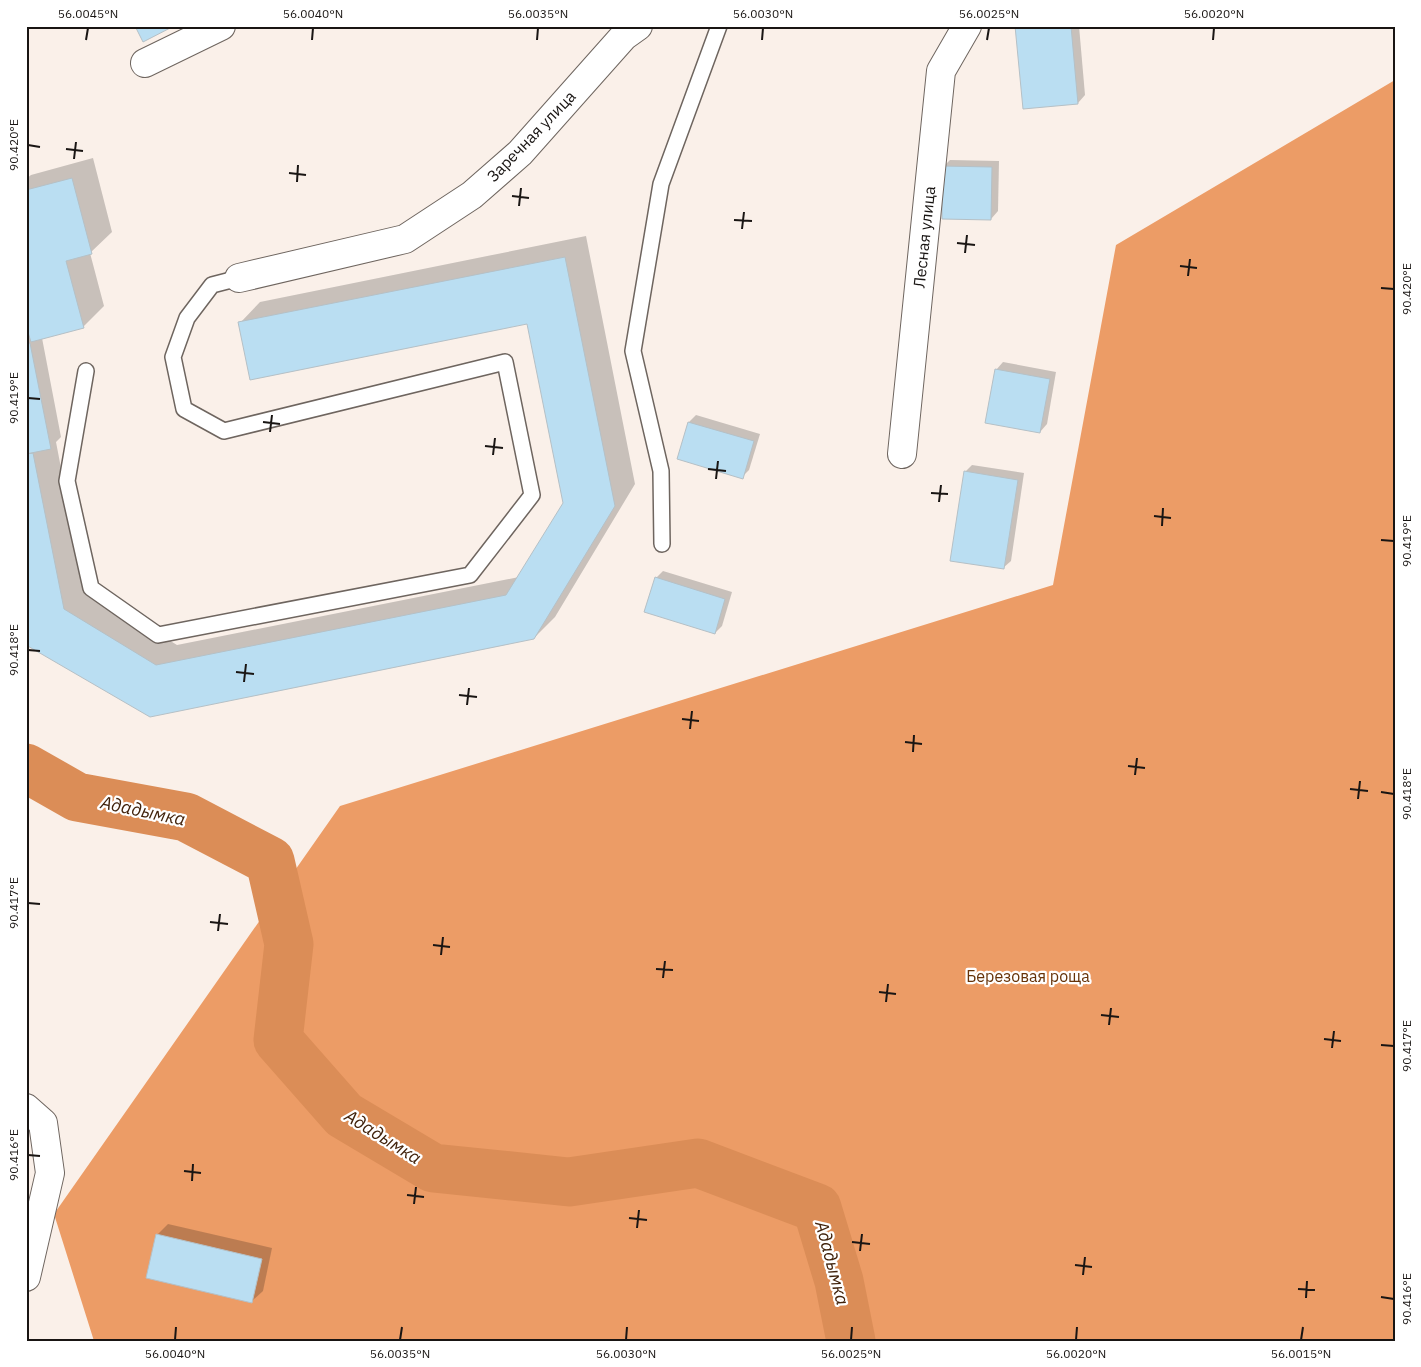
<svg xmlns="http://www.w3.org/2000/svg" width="1421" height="1367" font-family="'IBM Plex Sans',sans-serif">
<rect width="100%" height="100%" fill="#faf0e9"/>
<!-- forest -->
<polygon fill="#ec9c66" points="1395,80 1395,1341 94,1341 54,1214 340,806 1053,585 1116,245"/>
<!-- shadow -->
<g fill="#0003">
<polygon points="1017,26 1079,26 1085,95 1078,103 1024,107"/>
<polygon points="93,158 112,232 90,253 104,306 83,327 42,338 61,437 56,442 84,588 177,645 519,577 564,503 528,322 240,323 260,302 586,236 635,484 555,617 534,638 150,715 26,643 26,335 30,335 26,321 26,179 31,175"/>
<polygon points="950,160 999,161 998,211 991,219 943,167"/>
<polygon points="1003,362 1056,372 1047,424 1040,432 996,370"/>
<polygon points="696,415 760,434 749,470 742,477 689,422"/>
<polygon points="972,465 1024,473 1011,561 1003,568 965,472"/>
<polygon points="663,571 732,592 722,626 715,633 656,578"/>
<polygon points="168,1224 272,1248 263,1291 252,1301 157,1235"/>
</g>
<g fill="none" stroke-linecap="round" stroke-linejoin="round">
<!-- river -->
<polyline stroke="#db8d57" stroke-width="49" points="26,768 77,797 186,817 270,861 289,944 278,1040 344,1115 433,1168 569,1182 698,1163 817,1208 839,1281 851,1341"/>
</g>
<!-- building -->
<g fill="#badef2" stroke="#b5c0c6">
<polygon points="135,26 174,26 143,42"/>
<polygon points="1015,26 1071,26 1078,104 1023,109"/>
<polygon points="942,166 992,167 991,220 942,219"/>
<polygon points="72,178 92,254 66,261 84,328 31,342 26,326 26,266 27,266 26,262 26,190"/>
<polygon points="565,257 615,506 534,639 150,717 26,645 26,454 33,453 64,609 156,665 506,595 563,503 527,324 250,380 238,322"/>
<polygon points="26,343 30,343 51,449 26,454"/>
<polygon points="995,369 1050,379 1040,433 985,423"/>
<polygon points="688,422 754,441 743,479 677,459"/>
<polygon points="964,471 1018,480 1004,569 950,561"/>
<polygon points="655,577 725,599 715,634 644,612"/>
<polygon points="156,1234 262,1259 252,1303 146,1278"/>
</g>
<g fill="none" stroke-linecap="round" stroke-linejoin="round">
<defs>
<g id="service">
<polyline points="86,371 67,481 91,588 158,635 470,575 532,495 505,362 224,431 184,409 173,357 187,318 212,285 239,278"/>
<polyline points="662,544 661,471 633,351 661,184 719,26"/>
</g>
<g id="minor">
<polyline points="145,63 221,26"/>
<polyline points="239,278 405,239 472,195 520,153 624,36 638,26"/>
<polyline points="902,454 941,71 967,26"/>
<polyline points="26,1108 43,1123 50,1173 26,1277"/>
</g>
</defs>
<!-- service casing -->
<use href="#service" stroke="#6e655f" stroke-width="18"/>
<!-- minor casing -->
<use href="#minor" stroke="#6e655f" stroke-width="30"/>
<!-- service -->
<use href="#service" stroke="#fff" stroke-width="15"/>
<!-- minor -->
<use href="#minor" stroke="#fff" stroke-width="28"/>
</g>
<!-- ticks -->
<path fill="none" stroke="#191513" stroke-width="2" d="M 86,40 L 88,28M 312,40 L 313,28M 537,40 L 538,28M 762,40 L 763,28M 987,40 L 989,28M 1213,40 L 1214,28M 28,145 L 40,147M 66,149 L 83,151M 74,159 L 76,142M 289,173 L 306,175M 297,182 L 298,165M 512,196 L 529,198M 519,206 L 521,188M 734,220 L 752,221M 742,229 L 744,212M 957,243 L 975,245M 965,253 L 967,235M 1180,266 L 1197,268M 1188,276 L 1190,259M 1381,288 L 1394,289M 28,398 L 40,399M 263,422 L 280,424M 270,432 L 272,415M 485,446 L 503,448M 493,455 L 495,438M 708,469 L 726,471M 716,479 L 718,461M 931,493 L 948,494M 939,502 L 941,485M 1154,516 L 1171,518M 1162,526 L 1163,508M 1381,540 L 1394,541M 28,650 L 40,651M 236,672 L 254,674M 244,682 L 246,664M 459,695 L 477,697M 467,705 L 469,688M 682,719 L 699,721M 690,729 L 692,711M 905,742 L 922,744M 913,752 L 914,735M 1128,766 L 1145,768M 1135,775 L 1137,758M 1350,789 L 1368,791M 1381,792 L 1394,794M 1358,799 L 1360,781M 28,903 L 40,904M 210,922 L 228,924M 218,931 L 220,914M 433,945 L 450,947M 441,955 L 443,937M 656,969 L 673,970M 663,978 L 665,961M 879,992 L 896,994M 886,1002 L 888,984M 1101,1015 L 1119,1017M 1109,1025 L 1111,1008M 1324,1039 L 1341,1041M 1381,1045 L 1394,1046M 1332,1048 L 1334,1031M 28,1155 L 40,1156M 184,1171 L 201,1173M 192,1181 L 193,1164M 407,1195 L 424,1197M 414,1204 L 416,1187M 629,1218 L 647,1220M 637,1228 L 639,1210M 852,1242 L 870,1244M 860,1251 L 862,1234M 1075,1265 L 1092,1267M 1083,1275 L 1085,1257M 1298,1289 L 1315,1290M 1381,1297 L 1394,1299M 1306,1298 L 1307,1281M 175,1340 L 176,1327M 400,1340 L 402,1327M 626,1340 L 627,1327M 851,1340 L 852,1327M 1076,1340 L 1077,1327M 1301,1340 L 1303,1327"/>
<g text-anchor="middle" stroke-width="4.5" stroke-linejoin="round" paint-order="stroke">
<!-- street labels -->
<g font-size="16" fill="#191513" stroke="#fff">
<text transform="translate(531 136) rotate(-46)" y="6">Заречная улица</text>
<text transform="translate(924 237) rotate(-84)" y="6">Лесная улица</text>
</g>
<!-- park labels -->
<g font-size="16" fill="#663309" stroke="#fff">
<text x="1028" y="982">Березовая роща</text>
</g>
<!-- water labels -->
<g font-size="18" font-style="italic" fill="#41220b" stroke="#fff">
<text transform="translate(143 811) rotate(12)" y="6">Ададымка</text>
<text transform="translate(383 1137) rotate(32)" y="6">Ададымка</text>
<text transform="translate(832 1263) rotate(75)" y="6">Ададымка</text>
</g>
</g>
<!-- border -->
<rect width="1421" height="1367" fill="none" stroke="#ffffff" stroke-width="55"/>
<rect x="28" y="28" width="1366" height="1312" fill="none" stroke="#191513" stroke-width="2"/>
<g font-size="12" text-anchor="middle" fill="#191513">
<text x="88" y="18">56.0045°N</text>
<text x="313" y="18">56.0040°N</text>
<text x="538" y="18">56.0035°N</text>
<text x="763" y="18">56.0030°N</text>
<text x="989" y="18">56.0025°N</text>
<text x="1214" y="18">56.0020°N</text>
<text transform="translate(14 145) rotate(-90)" y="4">90.420°E</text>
<text transform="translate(1407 289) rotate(-90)" y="4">90.420°E</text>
<text transform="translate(14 398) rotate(-90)" y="4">90.419°E</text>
<text transform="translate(1407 541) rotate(-90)" y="4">90.419°E</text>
<text transform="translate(14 650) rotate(-90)" y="4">90.418°E</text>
<text transform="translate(1407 794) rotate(-90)" y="4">90.418°E</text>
<text transform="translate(14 903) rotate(-90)" y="4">90.417°E</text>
<text transform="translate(1407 1046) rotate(-90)" y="4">90.417°E</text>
<text transform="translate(14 1155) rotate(-90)" y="4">90.416°E</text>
<text transform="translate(1407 1299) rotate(-90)" y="4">90.416°E</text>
<text x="175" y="1358">56.0040°N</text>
<text x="400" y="1358">56.0035°N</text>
<text x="626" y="1358">56.0030°N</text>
<text x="851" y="1358">56.0025°N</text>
<text x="1076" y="1358">56.0020°N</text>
<text x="1301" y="1358">56.0015°N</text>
</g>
</svg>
